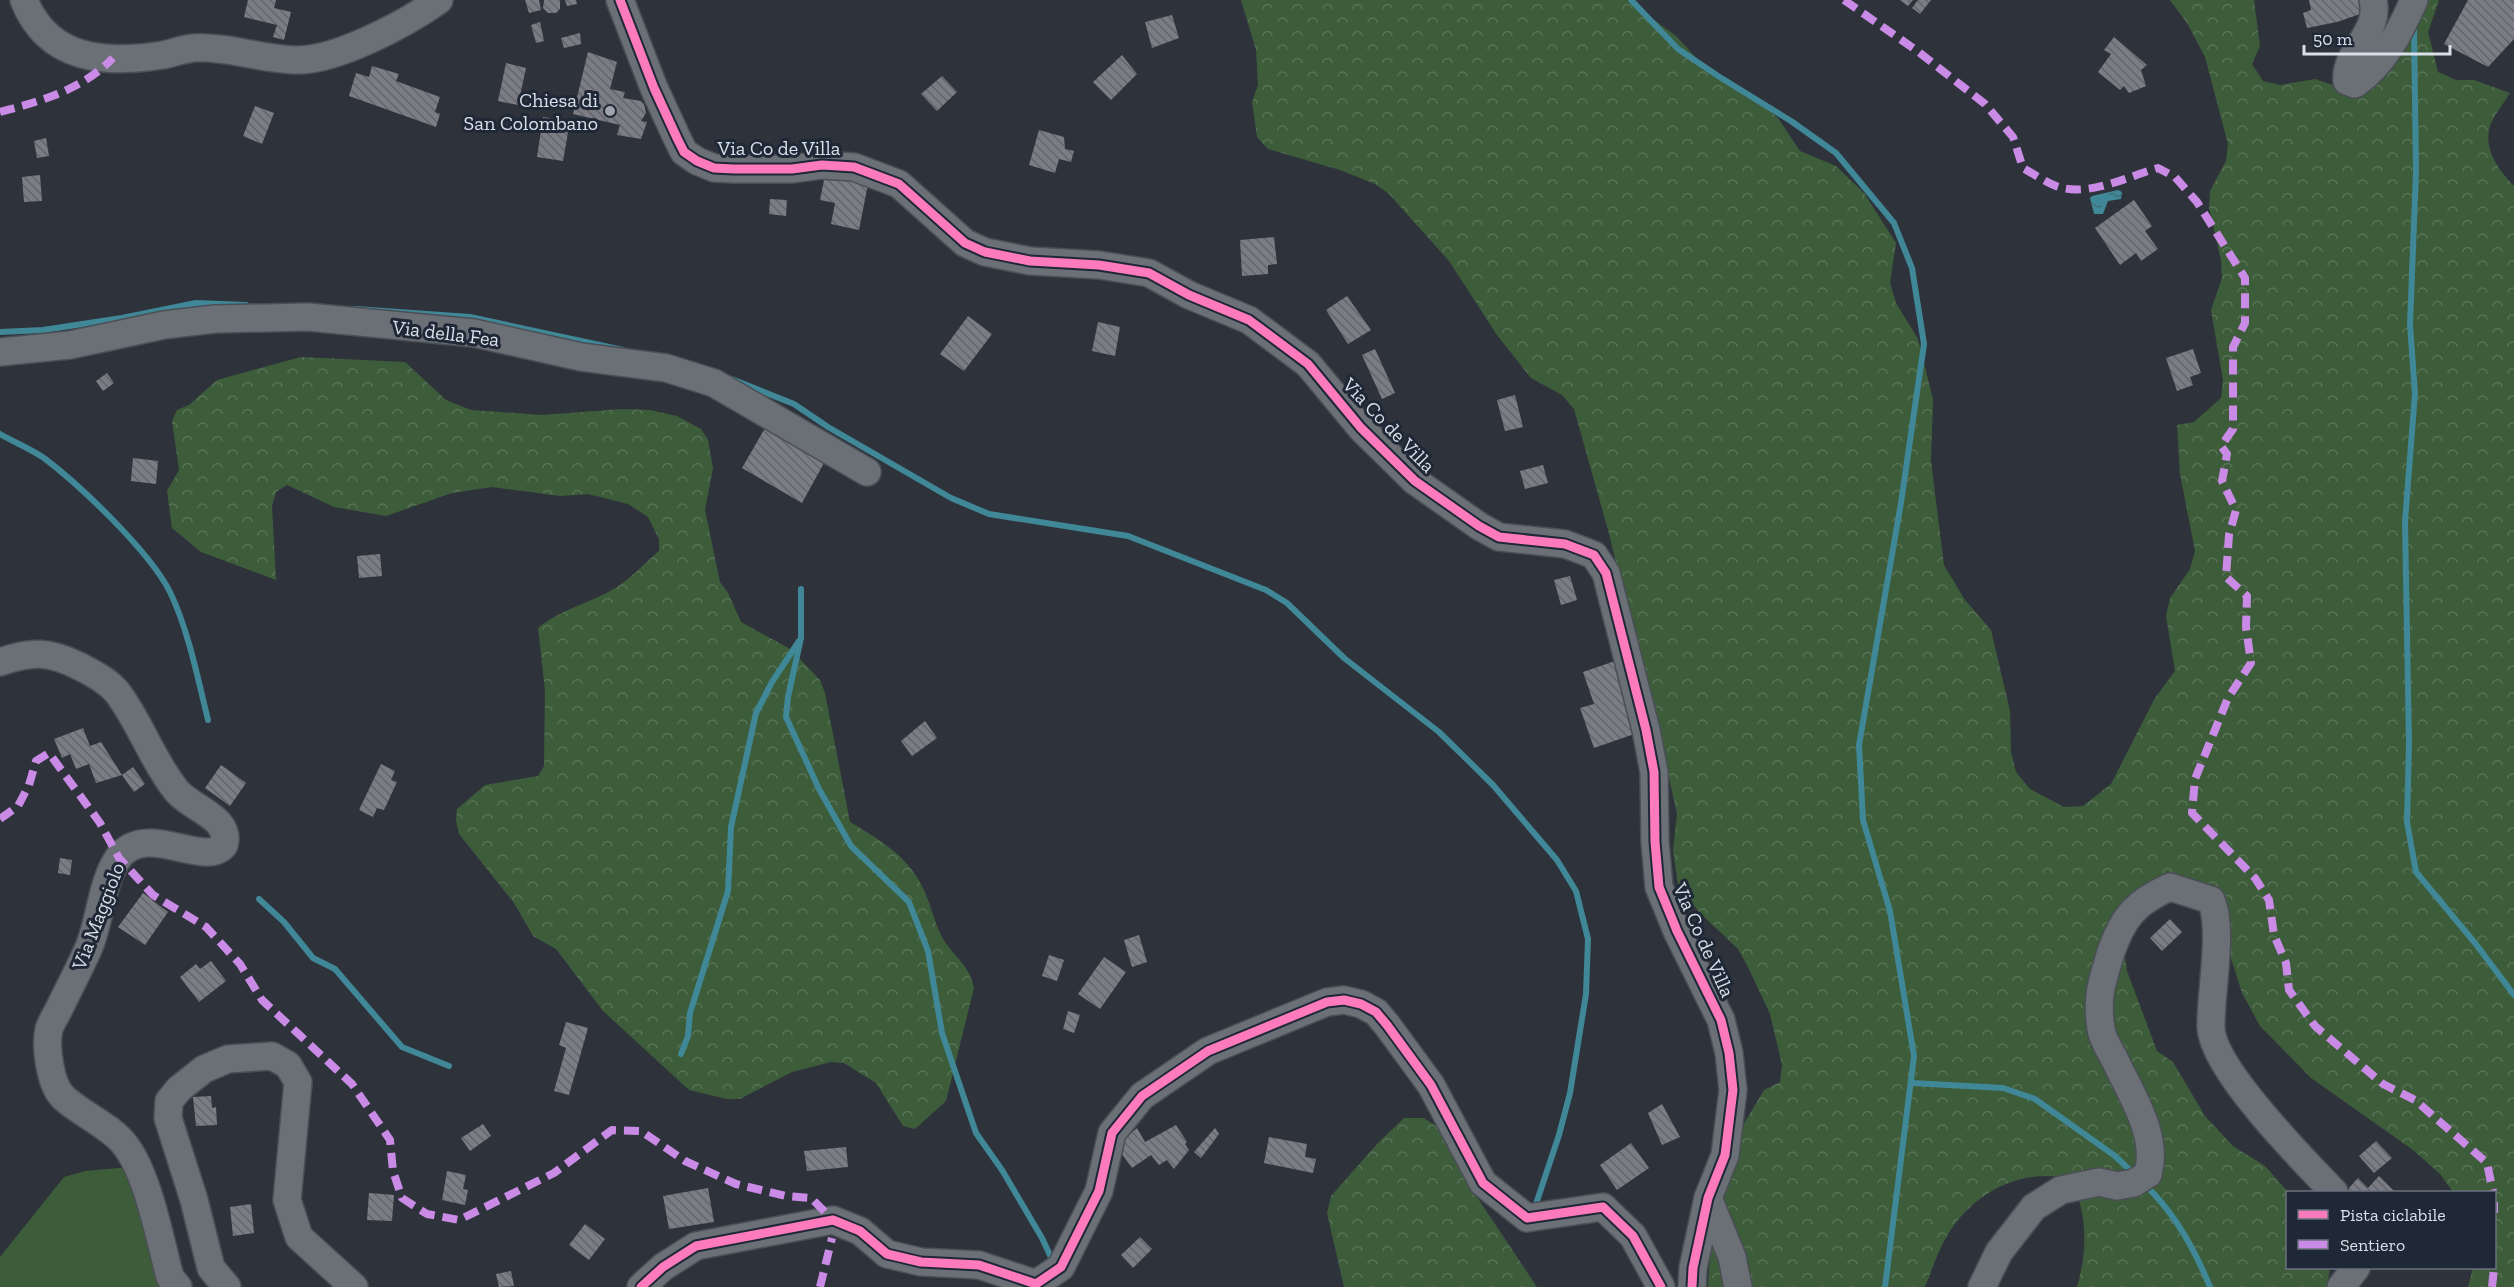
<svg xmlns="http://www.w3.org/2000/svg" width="2514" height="1287" font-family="'Zilla Slab',serif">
<defs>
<pattern id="forest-crowns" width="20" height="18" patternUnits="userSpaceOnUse" patternTransform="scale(1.5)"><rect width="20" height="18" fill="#3d5c3a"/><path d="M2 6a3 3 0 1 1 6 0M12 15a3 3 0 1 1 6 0" fill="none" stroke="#587356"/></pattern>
<pattern id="water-ripples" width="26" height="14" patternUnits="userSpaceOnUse" patternTransform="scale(1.5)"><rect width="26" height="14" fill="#408797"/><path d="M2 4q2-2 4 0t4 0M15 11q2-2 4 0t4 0" fill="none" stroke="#406f7b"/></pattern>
<pattern id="building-back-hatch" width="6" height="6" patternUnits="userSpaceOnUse" patternTransform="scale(1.5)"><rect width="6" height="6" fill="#7c7c84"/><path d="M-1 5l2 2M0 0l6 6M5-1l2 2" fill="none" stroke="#64656b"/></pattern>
</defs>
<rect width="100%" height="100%" fill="#2e333b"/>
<!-- green -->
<polygon fill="#3d5c3a" points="131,1167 171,1287 0,1287 0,1257 64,1177 85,1171"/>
<!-- forest -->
<g fill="url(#forest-crowns)">
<path d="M 1241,0 L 1627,0 L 1676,36 L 1715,78 L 1751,93 L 1778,118 L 1800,151 L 1836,166 L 1864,193 L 1896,243 L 1890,283 L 1896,303 L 1918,339 L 1933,399 L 1931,461 L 1944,565 L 1965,600 L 1991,630 L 2010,711 L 2011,752 L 2016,772 L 2030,789 L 2064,807 L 2083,806 L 2111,784 L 2155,698 L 2175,671 L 2166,616 L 2170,598 L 2190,569 L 2195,551 L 2180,474 L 2177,425 L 2194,422 L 2221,398 L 2223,380 L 2211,310 L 2222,278 L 2221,260 L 2209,208 L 2210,191 L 2226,161 L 2228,144 L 2205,57 L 2187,23 L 2170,0 L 2254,0 L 2260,46 L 2252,64 L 2263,81 L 2280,85 L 2315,79 L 2350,91 L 2402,0 L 2439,0 L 2428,32 L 2438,72 L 2456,80 L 2474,80 L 2510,93 C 2504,103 2494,115 2490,126 C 2483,150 2499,170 2514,186 L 2514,1287 L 2468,1287 L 2473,1268 L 2494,1268 L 2494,1192 L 2453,1192 L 2440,1174 L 2413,1150 L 2311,1078 L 2260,1026 L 2242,993 L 2220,923 L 2209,907 L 2172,894 L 2139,913 L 2124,951 L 2127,971 L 2157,1051 L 2173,1062 L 2205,1116 L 2233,1146 L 2265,1166 L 2288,1192 L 2288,1268 L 2330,1268 L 2327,1287 L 2077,1287 C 2088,1248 2087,1217 2072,1179 C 2022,1167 1973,1192 1947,1236 C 1938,1251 1932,1270 1925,1287 L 1708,1287 L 1710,1254 L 1743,1125 L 1764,1090 L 1780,1082 L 1782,1065 L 1770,1014 L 1747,965 L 1738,949 L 1699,912 L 1678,885 L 1673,850 L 1677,814 L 1669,778 L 1608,530 L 1574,409 L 1562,395 L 1531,378 L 1497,335 L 1449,261 L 1389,194 L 1375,184 L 1340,170 L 1268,149 L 1257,137 L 1252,102 L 1258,85 L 1256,50 Z"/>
<path d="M 301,357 L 405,362 L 446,400 L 471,410 L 542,415 L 622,409 L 650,410 L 677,416 L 701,429 L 708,440 L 713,468 L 705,510 L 720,582 L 728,593 L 741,622 L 790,649 L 820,680 L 825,693 L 850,822 C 877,838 907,855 922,886 C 931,903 934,925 945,942 C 957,959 970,967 974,988 L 946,1101 L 915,1129 L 903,1126 L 876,1083 L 844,1063 L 831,1062 L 792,1072 L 740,1099 L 727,1099 L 689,1090 L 603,1011 L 556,949 L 533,936 L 514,903 L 459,834 L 456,821 L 457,809 L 485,785 L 538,776 L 544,766 L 545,690 L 538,628 C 560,609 595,602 620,585 C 634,575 646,562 659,551 L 659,539 L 648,517 L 628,504 L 588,494 L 560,496 L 492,487 L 452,493 L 386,516 L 334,507 L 287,485 L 276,492 L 272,506 L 276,580 L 201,552 L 172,528 L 167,491 L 179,470 L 172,421 L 177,410 L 189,405 L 217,380 Z"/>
<polygon points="1404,1118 1424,1118 1439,1128 1467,1182 1537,1287 1344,1287 1327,1213 1331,1196 1378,1143"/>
</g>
<!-- water -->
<polygon fill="url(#water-ripples)" points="2118,190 2122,192 2121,199 2108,201 2103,214 2094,214 2090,198 2092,196"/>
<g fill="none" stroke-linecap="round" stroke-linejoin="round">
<!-- stream -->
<g stroke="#408797" stroke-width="6">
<polyline points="1631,0 1678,49 1718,76 1791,121 1836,153 1894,223 1912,268 1924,344 1901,503 1859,745 1863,820 1890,911 1914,1056 1885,1287"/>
<polyline points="2414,28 2416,172 2410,325 2415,393 2405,522 2409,744 2407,822 2416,872 2475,943 2514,995"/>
<polyline points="355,309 470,317 623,350"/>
<polyline points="0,332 43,330 122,318 196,303 246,305"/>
<polyline points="729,378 794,404 828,427 951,498 989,514 1128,536 1266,590 1287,603 1344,658 1439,732 1493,785 1557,860 1576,891 1588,939 1586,994 1570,1093 1559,1135 1534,1210"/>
<path d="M 0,434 C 14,442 31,449 44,458 C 81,486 150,552 170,592 C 188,629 198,679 208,720"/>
<polyline points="801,589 801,638 788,697 786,717 819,789 851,846 909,902 928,951 942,1033 976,1133 1002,1170 1042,1238 1054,1264"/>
<polyline points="259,899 284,922 313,958 335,969 402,1047 449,1066"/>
<polyline points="681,1054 688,1036 690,1013 728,891 731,827 756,713 772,682 799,641"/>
<polyline points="1912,1083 2003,1088 2035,1099 2115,1156 2135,1175"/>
<path d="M 2145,1185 C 2174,1212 2195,1250 2210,1287"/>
</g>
</g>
<!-- building -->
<g fill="url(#building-back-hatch)">
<polygon points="248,0 276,0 274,8 291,12 284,40 273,37 277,25 244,17"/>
<polygon points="525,0 539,0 541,10 529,13"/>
<polygon points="544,0 560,0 560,9 556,13 548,13 543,8"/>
<polygon points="565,0 576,0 577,4 567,6"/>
<polygon points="1900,0 1913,0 1908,6"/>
<polygon points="1918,0 1931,0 1920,14 1912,8"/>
<polygon points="2309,0 2360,0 2363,13 2337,22 2307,28 2303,13 2311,10"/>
<polygon points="2468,0 2514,0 2514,39 2488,67 2444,44"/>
<polygon points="1172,15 1179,38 1152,48 1145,22"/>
<polygon points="540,22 544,41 536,43 531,25"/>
<polygon points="580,33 581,44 564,48 561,38"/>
<polygon points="2114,37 2147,65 2141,70 2146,86 2129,93 2124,86 2120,90 2098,72 2111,54 2104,50"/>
<polygon points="588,52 617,62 610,89 625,92 623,98 641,101 644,104 646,113 641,121 647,122 641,139 617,135 620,125 573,114"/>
<polygon points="1122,55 1137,74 1111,100 1093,82"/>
<polygon points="506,63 526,68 518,105 498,101"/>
<polygon points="372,66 399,74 396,81 440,97 435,112 440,114 436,127 349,96 356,73 369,77"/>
<polygon points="942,76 957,92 937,111 921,94"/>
<polygon points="255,106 274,113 262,144 243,136"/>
<polygon points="543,117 570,121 563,161 537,157"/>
<polygon points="1039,130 1064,137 1065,149 1074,151 1071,162 1059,159 1055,173 1029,165"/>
<polygon points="46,138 49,156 37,158 34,141"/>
<polygon points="826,170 869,179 859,230 831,224 835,203 820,200"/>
<polygon points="40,175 42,201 24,202 22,177"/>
<polygon points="770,199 787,200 786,216 769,214"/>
<polygon points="2134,200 2152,226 2145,231 2158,249 2141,261 2136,253 2120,265 2095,228"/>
<polygon points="1274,237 1277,264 1268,265 1268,274 1242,276 1240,240"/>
<polygon points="1347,296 1371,330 1348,344 1326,310"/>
<polygon points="968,316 992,334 964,371 940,354"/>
<polygon points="1098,322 1120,327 1115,356 1092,351"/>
<polygon points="1375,349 1395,393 1382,399 1362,355"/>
<polygon points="2193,349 2201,373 2190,377 2193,385 2177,391 2166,358"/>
<polygon points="107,373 114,383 103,391 96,381"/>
<polygon points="1515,395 1523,427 1505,431 1497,400"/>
<polygon points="765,428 824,463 802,503 742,468"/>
<polygon points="133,458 158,461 156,484 131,481"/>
<polygon points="1543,465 1548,483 1525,489 1520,471"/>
<polygon points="380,554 382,576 359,578 357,556"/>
<polygon points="1570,576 1577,600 1561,605 1554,580"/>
<polygon points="1615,661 1640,732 1594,748 1580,708 1594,704 1583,672"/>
<polygon points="925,721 937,738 912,756 901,741"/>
<polygon points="83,728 90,746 101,742 122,775 96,783 89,764 76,769 70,754 62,758 54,739"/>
<polygon points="381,764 395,771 391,780 397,782 384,810 377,808 373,817 359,810"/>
<polygon points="221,765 246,783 230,806 205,788"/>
<polygon points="133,767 145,784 134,792 122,775"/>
<polygon points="60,858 72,860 70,875 58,873"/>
<polygon points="143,893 168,912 145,945 118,927"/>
<polygon points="2170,919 2182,932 2162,951 2150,938"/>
<polygon points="1139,935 1147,962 1132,967 1124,940"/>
<polygon points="1049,955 1064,960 1057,981 1042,976"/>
<polygon points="1104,957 1126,972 1100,1009 1078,994"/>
<polygon points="211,961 226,981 199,1002 180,977 196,964 200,969"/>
<polygon points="1068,1011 1080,1015 1074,1033 1063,1029"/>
<polygon points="566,1022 588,1028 569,1095 554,1091 566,1048 559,1045"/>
<polygon points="211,1096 212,1108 216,1107 217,1125 196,1126 193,1097"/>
<polygon points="1662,1104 1680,1137 1662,1145 1648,1113"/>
<polygon points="483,1124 491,1136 470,1151 461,1138"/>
<polygon points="1176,1125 1187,1142 1185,1144 1189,1150 1174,1169 1167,1160 1159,1165 1151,1155 1132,1168 1116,1146 1137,1128 1145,1142"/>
<polygon points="1215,1128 1219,1134 1201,1158 1194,1152"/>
<polygon points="1269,1137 1307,1144 1305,1157 1316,1159 1313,1173 1264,1163"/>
<polygon points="2376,1141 2392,1158 2374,1173 2359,1156"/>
<polygon points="1631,1143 1649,1168 1617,1190 1600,1165"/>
<polygon points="846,1147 848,1167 807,1171 804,1151"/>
<polygon points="447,1171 466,1175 463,1189 468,1190 465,1205 442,1200"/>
<polygon points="2379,1176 2395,1192 2351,1192 2348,1189 2358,1178 2368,1188"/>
<polygon points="708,1188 714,1222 669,1229 663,1196"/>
<polygon points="369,1193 394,1195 392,1221 367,1220"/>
<polygon points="251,1204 254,1233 233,1236 230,1207"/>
<polygon points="585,1224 605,1239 589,1260 569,1245"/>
<polygon points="1140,1237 1152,1249 1133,1268 1121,1255"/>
<polygon points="511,1271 514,1286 499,1287 496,1274"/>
</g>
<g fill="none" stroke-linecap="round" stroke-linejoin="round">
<defs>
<g id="minor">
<path d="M 24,0 C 48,61 106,64 163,55 C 173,53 183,49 194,48 C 228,46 264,60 298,60 C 338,60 407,23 439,0"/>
<polyline points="620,0 654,88 677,138 684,152 697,161 714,168 734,169 792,169 822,165 854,167 899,184 965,243 985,252 1030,261 1099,265 1149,273 1189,295 1249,320 1308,364 1361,428 1415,481 1479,526 1499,537 1565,544 1594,555 1606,573 1646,730 1654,772 1655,842 1659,887 1677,931 1721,1020 1729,1053 1733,1090 1725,1155 1708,1198 1693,1268 1692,1287"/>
<path d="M 2373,0 C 2381,34 2344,51 2347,81 L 2355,84 C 2384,64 2400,32 2414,0"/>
<polyline points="0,352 70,345 164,325 215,319 308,317 474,333 581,357 666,368 714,383 867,472"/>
<path d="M 0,662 C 31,651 49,651 79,666 C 92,673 107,680 117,692 C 140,722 152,760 176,790 C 189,808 232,817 224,845 C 205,869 147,821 119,857 C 102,880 100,921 89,947 C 80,968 69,988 59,1009 C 56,1015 51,1023 49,1029 C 45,1046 50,1086 64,1098 C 80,1113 113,1128 125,1145 C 148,1174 160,1240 170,1277 L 178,1287"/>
<polyline points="1708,1198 1732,1257 1738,1287"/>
<polyline points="227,1287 211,1268 194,1200 168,1118 169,1101 179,1089 204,1069 228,1059 272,1056 288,1065 298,1082 287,1200 299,1237 354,1287"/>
<polyline points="641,1287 663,1267 696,1246 833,1220 860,1231 887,1254 921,1262 979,1265 1036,1284 1061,1267 1099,1191 1112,1133 1142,1096 1208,1051 1327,1002 1344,1000 1361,1004 1376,1012 1387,1025 1431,1085 1483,1183 1527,1218 1603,1207 1633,1236 1661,1287"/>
<path d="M 1982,1287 L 1999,1252 L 2034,1207 L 2061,1190 L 2099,1182 L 2117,1186 L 2134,1183 L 2148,1174 C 2159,1135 2130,1093 2114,1058 C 2109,1049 2102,1038 2101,1029 C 2096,997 2102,982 2111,952 C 2123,917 2136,902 2170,887 L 2211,900 C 2224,929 2210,994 2211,1028 C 2213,1069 2303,1160 2334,1192"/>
<polyline points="2341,1287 2356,1268"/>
</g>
</defs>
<!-- minor casing -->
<use href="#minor" stroke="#4a4f56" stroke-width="30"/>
<!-- minor -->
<use href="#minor" stroke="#6b6f76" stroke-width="27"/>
<!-- quiet -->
<g stroke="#ca8be6" stroke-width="8" stroke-dasharray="15 8" stroke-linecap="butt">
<path d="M 1844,0 L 1916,50 L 1985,104 L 2013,137 L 2023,168 C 2034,174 2045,182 2056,186 C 2087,198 2129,176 2158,168 L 2175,177 L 2197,202 L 2245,278 L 2245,323 L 2233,347 L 2233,429 L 2221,446 L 2227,454 L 2222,481 L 2236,510 L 2229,535 L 2226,577 L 2247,596 L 2246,627 L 2251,663 L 2228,698 L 2195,779 L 2192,813 L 2255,878 L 2269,900 L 2274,935 L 2286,963 L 2289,990 L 2315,1026 L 2383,1084 L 2415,1100 L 2487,1163 L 2493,1192"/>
<path d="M 0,112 C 41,101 82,90 113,58"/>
<polyline points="0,819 18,806 29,785 36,761 49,753 100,823 119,858 153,895 206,927 240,964 262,1000 352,1084 390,1140 393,1171 402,1198 427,1214 459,1220 554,1173 612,1130 641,1131 685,1161 736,1184 786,1196 811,1198 833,1220"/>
<polyline points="2494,1202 2494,1213"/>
<polyline points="820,1287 832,1238"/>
<polyline points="2492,1287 2494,1268"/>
</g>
<defs>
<g id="cycleway">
<polyline points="620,0 654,88 677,138 684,152 697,161 714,168 734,169 792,169 822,165 854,167 899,184 965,243 985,252 1030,261 1099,265 1149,273 1189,295 1249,320 1308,364 1361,428 1415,481 1479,526 1499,537 1565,544 1594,555 1606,573 1646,730 1654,772 1655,842 1659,887 1677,931 1721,1020 1729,1053 1733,1090 1725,1155 1708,1198 1693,1268 1692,1287"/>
<polyline points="641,1287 663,1267 696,1246 833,1220 860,1231 887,1254 921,1262 979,1265 1036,1284 1061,1267 1099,1191 1112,1133 1142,1096 1208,1051 1327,1002 1344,1000 1361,1004 1376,1012 1387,1025 1431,1085 1483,1183 1527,1218 1603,1207 1633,1236 1661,1287"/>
</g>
</defs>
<!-- cycleway casing -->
<use href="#cycleway" stroke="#1f2836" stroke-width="13"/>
<!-- cycleway -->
<use href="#cycleway" stroke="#fd7abc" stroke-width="9"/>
</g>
<!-- markers -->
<circle fill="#9ea3ac" stroke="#1f2836" stroke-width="2" cx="610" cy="111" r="6"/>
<g text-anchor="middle" stroke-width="6" stroke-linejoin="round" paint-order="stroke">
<!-- poi labels -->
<g font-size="20" fill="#dae0e9" stroke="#1f2836" text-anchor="end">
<text x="598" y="107">Chiesa di<tspan x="598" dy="23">San Colombano</tspan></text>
</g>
<!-- street labels -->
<g font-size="20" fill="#dae0e9" stroke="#1f2836">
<text x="779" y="155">Via Co de Villa</text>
<text transform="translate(446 333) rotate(7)" y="7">Via della Fea</text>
<text transform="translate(1389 425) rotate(46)" y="7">Via Co de Villa</text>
<text transform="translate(98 916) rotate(-69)" y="7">Via Maggiolo</text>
<text transform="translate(1704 940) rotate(66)" y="7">Via Co de Villa</text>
</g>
</g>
<!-- legend -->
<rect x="2286" y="1191" width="210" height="78" fill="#1f2836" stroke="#6a727e" stroke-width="1.5"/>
<rect x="2298" y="1210" width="30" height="9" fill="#fd7abc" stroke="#6a727e" stroke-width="1.5"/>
<text x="2340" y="1221" font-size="18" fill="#dae0e9">Pista ciclabile</text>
<rect x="2298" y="1240" width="30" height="9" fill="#ca8be6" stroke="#6a727e" stroke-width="1.5"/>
<text x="2340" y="1251" font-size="18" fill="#dae0e9">Sentiero</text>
<!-- scale -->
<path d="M2304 45v9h146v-9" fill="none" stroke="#dae0e9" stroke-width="3"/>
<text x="2313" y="45" font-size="18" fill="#dae0e9" stroke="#1f2836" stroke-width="4.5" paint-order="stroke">50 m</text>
</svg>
